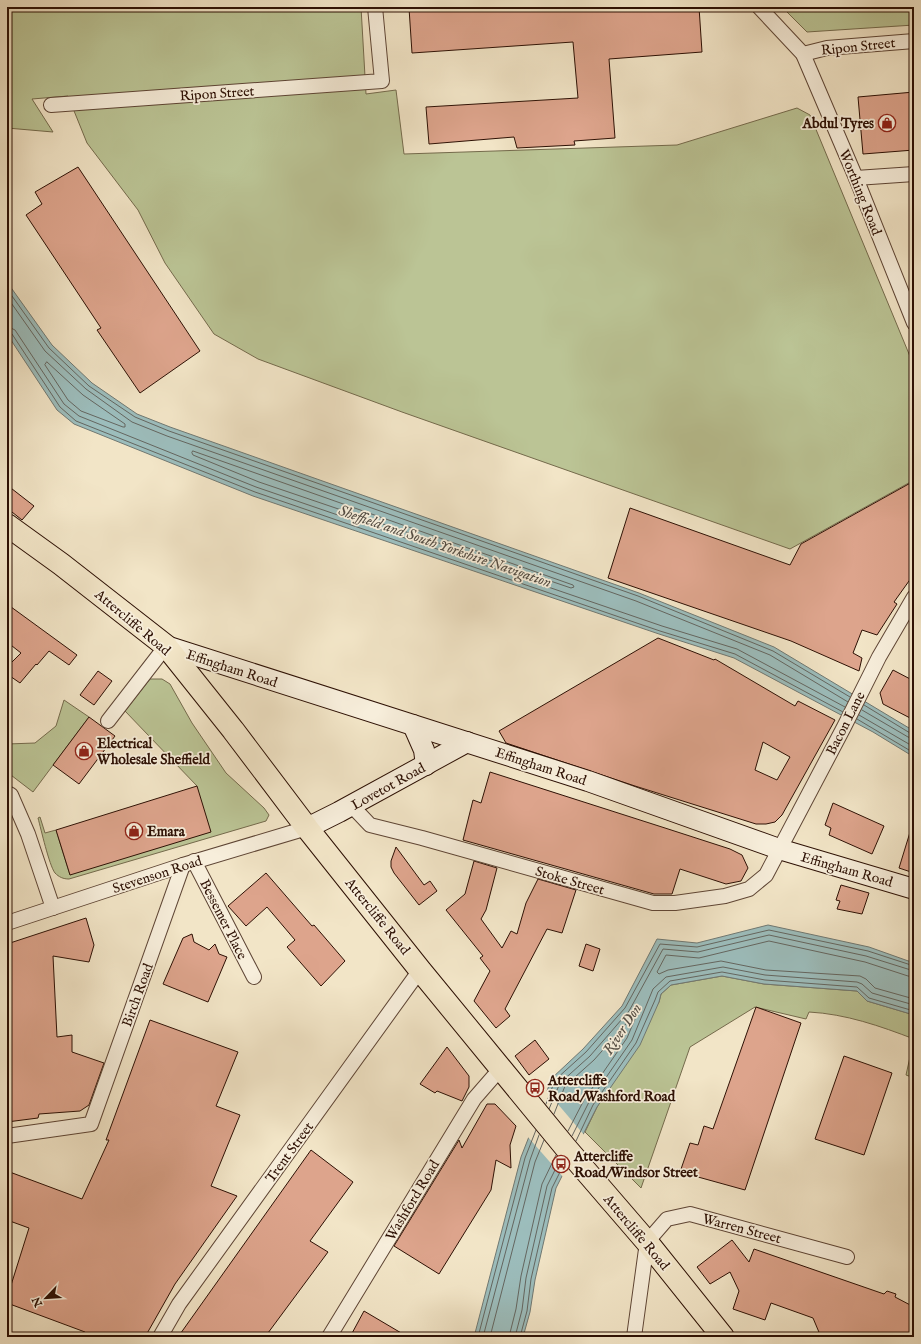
<svg xmlns="http://www.w3.org/2000/svg" width="921" height="1344" font-family="'IM FELL English',serif">
<rect width="100%" height="100%" fill="#f2e5c7"/>
<filter id="stains"><feTurbulence type="fractalNoise" baseFrequency=".005" numOctaves="4"/><feColorMatrix values="0 0 0 0 .2 0 0 0 0 .09 0 0 0 0 .02 0 0 0 .5 -.17"/></filter>
<radialGradient id="worn" r=".72"><stop offset=".6" stop-color="#630" stop-opacity="0"/><stop offset="1" stop-color="#630" stop-opacity=".3"/></radialGradient>
<!-- green -->
<g fill="#bbc495" stroke="#746a4c">
<polygon points="7,7 361,7 366,94 396,90 404,154 677,145 797,108 810,115 914,366 914,480 790,549 402,412 258,359 214,334 165,263 138,210 87,143 68,96 32,99 53,132 7,128"/>
<polygon points="782,7 914,7 914,25 807,32"/>
<path d="M 150,679 L 162,679 L 170,684 L 192,723 L 226,773 L 264,808 L 269,815 L 266,821 L 69,879 C 63,879 59,877 55,873 C 49,865 41,829 38,818 L 40,817 L 45,833 L 56,830 L 70,875 L 197,786 L 125,711 Z"/>
<polygon points="64,700 89,717 33,792 7,772 7,744 35,743 56,726"/>
<path d="M 722,976 L 764,984 L 857,991 L 867,1001 L 914,1015 L 914,1078 L 906,1075 L 914,1039 C 880,1026 846,1014 809,1012 L 806,1019 L 755,1007 L 690,1047 L 641,1188 L 585,1132 L 597,1107 L 659,1002 L 661,994 L 671,985 Z"/>
</g>
<!-- water -->
<g fill="#9cbdbc" stroke="#707872">
<polygon points="7,282 52,345 92,383 137,414 170,427 639,593 774,647 914,731 914,757 873,732 734,658 659,634 253,496 74,424 57,410 7,334"/>
<polygon points="768,925 869,947 914,963 914,1015 867,1001 857,991 764,984 722,976 671,985 661,994 659,1002 640,1045 597,1107 556,1188 535,1280 530,1312 523,1337 474,1337 521,1157 552,1078 583,1049 622,1006 657,939 697,943"/>
</g>
<!-- pier -->
<polygon fill="#f2e5c7" points="545,1089 585,1136 564,1178 527,1136"/>
<g fill="none" stroke-linecap="round" stroke-linejoin="round">
<!-- shore -->
<g stroke="#646660" stroke-width="1">
<polyline points="7,289 49,348 89,386 135,417 169,431 638,596 773,651 850,697"/>
<polyline points="7,297 45,351 86,389 132,422 167,436 636,601 770,655 848,702"/>
<polyline points="7,327 11,328 15,330 64,404 79,416 256,487 662,626 737,649 845,707"/>
<polyline points="7,332 12,334 60,407 76,421 255,492 660,631 735,654 843,712"/>
<polygon points="47,362 83,395 125,424 125,427 123,427 81,411 68,400 45,365"/>
<polygon points="193,451 573,585 574,587 571,588 259,482 193,455 192,453"/>
<polyline points="864,705 910,733 914,734"/>
<polyline points="862,710 908,737 914,739"/>
<polyline points="859,715 914,747"/>
<polyline points="857,719 914,753"/>
<polyline points="914,977 908,976 865,962 769,941 699,958 666,955 657,972 659,974 668,970 721,961 766,970 860,976 866,979 875,988 914,999"/>
<polyline points="546,1104 555,1080 586,1052 625,1008 660,944 697,947 769,930 868,951 914,966"/>
<polyline points="549,1109 560,1083 590,1056 629,1011 663,949 698,952 769,935 866,956 914,971"/>
<polyline points="554,1114 565,1086 594,1060 632,1017 634,1017 635,1019 627,1038 584,1100 568,1131"/>
<polyline points="572,1136 589,1102 632,1040 653,989 666,977 723,967 765,975 857,982 862,984 872,993 914,1005"/>
<polyline points="576,1141 593,1105 636,1043 655,1000 658,992 670,981 722,972 765,980 857,987 869,998 914,1011"/>
<polyline points="478,1337 525,1158 536,1130"/>
<polyline points="483,1337 530,1160 539,1135"/>
<polyline points="490,1337 535,1162 544,1140"/>
<polyline points="509,1337 516,1309 521,1276 542,1184 556,1155"/>
<polyline points="515,1337 522,1310 526,1278 547,1186 560,1160"/>
<polyline points="520,1337 527,1311 531,1279 552,1188 564,1164"/>
</g>
</g>
<!-- building -->
<g fill="#dda48c" stroke="#2d1004" fill-rule="evenodd">
<polygon points="426,7 699,7 702,52 609,59 615,138 574,141 575,145 517,148 514,137 429,144 426,107 578,98 573,42 412,53 409,8"/>
<polygon points="914,92 914,150 863,154 858,97"/>
<polygon points="78,167 200,351 140,393 97,330 101,328 26,215 42,204 35,192"/>
<polygon points="914,481 914,574 894,602 897,604 877,635 862,630 853,653 862,658 859,671 791,641 608,578 630,508 790,565 801,544"/>
<polygon points="7,485 34,506 22,520 7,508"/>
<polygon points="7,604 77,655 69,665 49,651 37,665 36,664 20,683 7,674 7,667 21,653 7,642"/>
<path d="M 658,638 L 714,660 L 715,659 L 795,706 L 798,701 L 835,720 L 782,815 L 775,822 L 766,824 L 756,824 L 635,786 L 506,743 L 499,731 ZM 763,742 L 790,757 L 777,780 L 755,770 Z"/>
<polygon points="893,670 914,681 914,720 883,704 880,693"/>
<polygon points="98,671 112,681 94,705 80,695"/>
<polygon points="89,717 115,736 79,784 53,765"/>
<polygon points="490,772 665,828 730,849 742,855 748,868 741,881 726,884 680,869 672,894 654,894 463,840 473,800 481,803"/>
<polygon points="197,786 211,832 70,875 56,830"/>
<polygon points="833,803 884,826 872,854 829,835 831,828 825,825"/>
<polygon points="911,829 914,829 914,873 899,868"/>
<polygon points="396,847 424,885 430,881 437,891 419,905 394,873 391,867 391,861"/>
<polygon points="474,861 497,868 486,910 481,919 502,948 511,931 517,934 526,903 538,879 576,890 562,933 547,929 505,1009 510,1016 496,1028 474,1001 490,971 480,958 483,956 446,910 465,894"/>
<polygon points="266,873 312,926 314,925 345,961 321,986 287,947 295,940 267,907 246,926 228,906"/>
<polygon points="841,885 869,893 862,914 837,909 840,901 836,900"/>
<polygon points="86,918 94,945 89,962 53,956 57,1037 72,1035 72,1052 104,1063 89,1105 80,1111 39,1114 38,1118 7,1122 7,944"/>
<polygon points="192,934 194,942 209,950 215,944 219,954 227,957 208,1002 163,984 183,938"/>
<polygon points="586,944 600,949 593,971 579,966"/>
<polygon points="756,1007 801,1023 745,1190 680,1172 690,1143 698,1145 704,1126 713,1129"/>
<polygon points="150,1020 238,1052 216,1106 240,1115 211,1186 237,1196 175,1284 145,1337 82,1337 85,1332 7,1303 7,1298 29,1228 7,1220 7,1171 82,1199 109,1140 106,1140"/>
<polygon points="535,1040 549,1059 529,1075 515,1056"/>
<polygon points="447,1047 469,1076 469,1087 462,1101 437,1091 435,1093 420,1084"/>
<polygon points="844,1056 892,1073 864,1155 815,1139"/>
<polygon points="487,1104 495,1104 516,1126 510,1145 511,1168 496,1160 491,1190 439,1274 394,1246 459,1140 462,1148"/>
<polygon points="311,1150 353,1182 310,1241 328,1252 265,1337 178,1337"/>
<polygon points="732,1240 749,1262 754,1249 884,1294 887,1291 896,1294 895,1297 914,1307 914,1337 821,1337 813,1318 771,1303 765,1320 733,1309 739,1291 730,1272 710,1284 697,1267"/>
<polygon points="364,1311 408,1337 350,1337"/>
</g>
<g fill="none" stroke-linecap="round" stroke-linejoin="round">
<defs>
<g id="minor">
<polyline points="759,7 803,54 856,178 914,323"/>
<polyline points="803,54 827,48 914,41"/>
<polyline points="51,105 382,81 375,7"/>
<polyline points="856,178 914,174"/>
<polyline points="108,721 166,646"/>
<polyline points="7,793 11,795 28,834 53,908"/>
<polyline points="351,805 370,825 422,838 653,903 675,903 725,896 749,889 766,875 844,727 879,657 914,597"/>
<polyline points="194,861 254,977"/>
<polyline points="7,923 183,865 307,828"/>
<polyline points="7,1136 91,1124 183,865"/>
<polyline points="160,1337 179,1304 420,970"/>
<polyline points="329,1337 474,1099 501,1068"/>
<polyline points="634,1337 647,1242 667,1219 690,1214 847,1257"/>
</g>
<g id="secondary">
<polyline points="166,646 588,781 779,849 914,889"/>
<polyline points="413,725 424,750 426,765"/>
<polyline points="307,828 339,812 467,742"/>
</g>
<polyline id="primary" points="7,525 61,564 166,646 233,730 307,828 420,970 566,1148 647,1242 723,1337"/>
</defs>
<!-- minor casing -->
<use href="#minor" stroke="#5e4535" stroke-width="16"/>
<!-- secondary casing -->
<use href="#secondary" stroke="#2d1004" stroke-width="22"/>
<!-- primary casing -->
<use href="#primary" stroke="#2d1004" stroke-width="24"/>
<!-- minor -->
<use href="#minor" stroke="#f7eedb" stroke-width="14"/>
<!-- secondary -->
<use href="#secondary" stroke="#f7eedb" stroke-width="20"/>
<!-- primary -->
<use href="#primary" stroke="#f2e5c7" stroke-width="22"/>
</g>
<!-- icons -->
<defs>
<symbol id="shop-ring" viewBox="-11 -11 22 22"><circle r="9.5" fill="#f7eedb" stroke="#8f2418" stroke-width="1.5"/><path d="M-5-2.5h2.3a2.7 3.5 0 0 1 5.4 0H5L5.5 6h-11ZM-1.5-2.5h3a1.5 2.3 0 0 0-3 0Z" fill="#8f2418"/></symbol>
<symbol id="bus-ring" viewBox="-11 -11 22 22"><circle r="9.5" fill="#f7eedb" stroke="#8f2418" stroke-width="1.5"/><path d="M-5-6H5V4H4V6H2V4H-2V6H-4V4H-5ZM-3.5-4V0h7V-4ZM-3.5 1.2v1.5H-2V1.2ZM2 1.2v1.5H3.5V1.2Z" fill="#8f2418"/></symbol>
</defs>
<g fill-rule="evenodd">
<use href="#shop-ring" x="877" y="113" width="20" height="20"/>
<use href="#shop-ring" x="74" y="741" width="20" height="20"/>
<use href="#shop-ring" x="124" y="821" width="20" height="20"/>
<use href="#bus-ring" x="525" y="1078" width="20" height="20"/>
<use href="#bus-ring" x="551" y="1154" width="20" height="20"/>
</g>
<g text-anchor="middle" stroke-width="3.5" stroke-linejoin="round" paint-order="stroke">
<!-- street labels -->
<g font-size="14" fill="#2d1004" stroke="#f7eedb">
<text transform="translate(858 46) rotate(-6)" y="5">Ripon Street</text>
<text transform="translate(217 93) rotate(-4)" y="5">Ripon Street</text>
<text transform="translate(861 192) rotate(68)" y="5">Worthing Road</text>
<text transform="translate(133 622) rotate(40)" y="5">Attercliffe Road</text>
<text transform="translate(232 668) rotate(18)" y="5">Effingham Road</text>
<text transform="translate(845 723) rotate(-63)" y="5">Bacon Lane</text>
<text transform="translate(541 766) rotate(18)" y="5">Effingham Road</text>
<text transform="translate(388 786) rotate(-29)" y="5">Lovetot Road</text>
<text transform="translate(847 869) rotate(16)" y="5">Effingham Road</text>
<text transform="translate(157 874) rotate(-18)" y="5">Stevenson Road</text>
<text transform="translate(570 880) rotate(16)" y="5">Stoke Street</text>
<text transform="translate(378 916) rotate(51)" y="5">Attercliffe Road</text>
<text transform="translate(224 919) rotate(63)" y="5">Bessemer Place</text>
<text transform="translate(137 995) rotate(-70)" y="5">Birch Road</text>
<text transform="translate(289 1152) rotate(-54)" y="5">Trent Street</text>
<text transform="translate(412 1200) rotate(-59)" y="5">Washford Road</text>
<text transform="translate(742 1228) rotate(15)" y="5">Warren Street</text>
<text transform="translate(637 1232) rotate(50)" y="5">Attercliffe Road</text>
</g>
<!-- poi labels -->
<g font-size="14" font-weight="bold" fill="#2d1004" stroke="#f7eedb" text-anchor="start">
<text x="874" y="128" text-anchor="end">Abdul Tyres</text>
<text x="97" y="748">Electrical<tspan x="97" dy="16">Wholesale Sheffield</tspan></text>
<text x="147" y="836">Emara</text>
<text x="548" y="1085">Attercliffe<tspan x="548" dy="16">Road/Washford Road</tspan></text>
<text x="574" y="1161">Attercliffe<tspan x="574" dy="16">Road/Windsor Street</tspan></text>
</g>
<!-- water labels -->
<g font-size="15" font-style="italic" fill="#544d44" stroke="#f7eedb">
<text transform="translate(445 546) rotate(19)" y="5">Sheffield and South Yorkshire Navigation</text>
<text transform="translate(622 1029) rotate(-57)" y="5">River Don</text>
</g>
</g>
<!-- margin -->
<rect width="921" height="1344" fill="none" stroke="#f2e5c7" stroke-width="24"/>
<rect x="8" y="8" width="905" height="1328" fill="none" stroke="#2d1004" stroke-width="2"/>
<rect x="12" y="12" width="897" height="1320" fill="none" stroke="#2d1004"/>
<!-- north arrow -->
<g transform="translate(46 1298) rotate(245)" stroke="#f7eedb" stroke-width="3" paint-order="stroke">
<path d="M0-3L7 15L0 10L-7 15Z" fill="#2d1004"/>
<text y="-6" font-size="11" font-weight="bold" text-anchor="middle" fill="#2d1004">N</text>
</g>
<rect width="100%" height="100%" filter="url(#stains)"/>
<rect width="100%" height="100%" fill="url(#worn)"/>
</svg>
